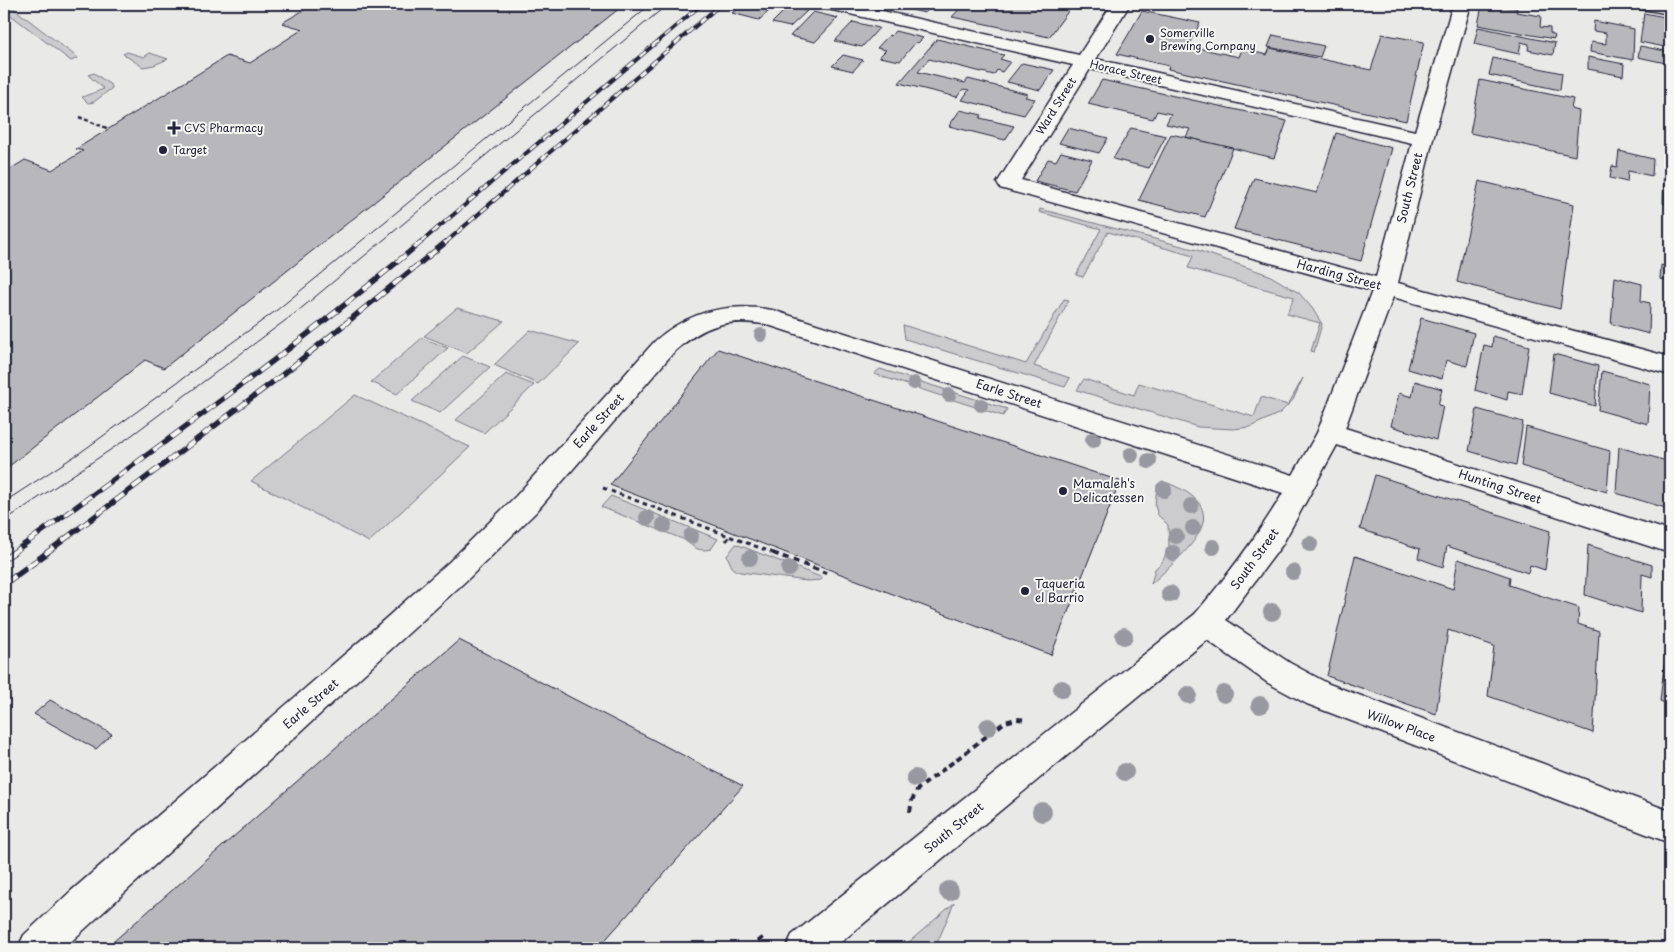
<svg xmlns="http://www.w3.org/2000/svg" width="1674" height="952" font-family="'Playpen Sans',sans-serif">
<rect width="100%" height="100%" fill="#e9e9e7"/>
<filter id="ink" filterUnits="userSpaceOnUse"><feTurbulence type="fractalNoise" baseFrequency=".02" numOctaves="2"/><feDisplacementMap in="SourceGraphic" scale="10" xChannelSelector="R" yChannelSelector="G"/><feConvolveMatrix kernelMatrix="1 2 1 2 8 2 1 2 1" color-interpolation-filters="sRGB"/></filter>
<g filter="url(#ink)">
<!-- green -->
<g fill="#ccccce" stroke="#777784">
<polygon points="4,4 8,4 78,58 71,61 4,10"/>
<polygon points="127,52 144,57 150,53 168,59 154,65 143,67 123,54"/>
<polygon points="94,73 112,86 112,88 94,102 88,103 82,97 104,89 88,75"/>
<polygon points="1040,209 1197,250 1269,275 1299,293 1312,308 1322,324 1314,352 1311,351 1320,323 1287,314 1294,297 1188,268 1193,256 1108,232 1083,277 1076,275 1101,229 1039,212"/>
<polygon points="1064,299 1069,300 1034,366 1070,378 1065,387 905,339 903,325 1026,364"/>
<polygon points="457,308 504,321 467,353 424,336"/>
<polygon points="530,330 579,344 538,384 494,365"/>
<polygon points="422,338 448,348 397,394 371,382"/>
<polygon points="463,356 490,367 440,413 412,401"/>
<polygon points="880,369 1007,409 1003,416 874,374"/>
<polygon points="506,374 534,385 484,433 456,420"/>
<polygon points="1303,378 1293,400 1280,413 1250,427 1233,429 1198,427 1077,390 1084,379 1134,395 1139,383 1254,417 1261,397 1288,405"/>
<polygon points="355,395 470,447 369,542 251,481"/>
<path d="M 1162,481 C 1241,508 1190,548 1151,584 L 1155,569 L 1163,561 L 1169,546 L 1168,525 L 1158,515 L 1155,506 L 1157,485 Z"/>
<path d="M 611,496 L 718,539 L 711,549 C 699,552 694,548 685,540 L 601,507 Z"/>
<polygon points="736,544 823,578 821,580 807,581 740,572 733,569 727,556"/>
<polygon points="954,903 935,948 902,948"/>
</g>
<!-- building -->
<g fill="#b8b8bc" stroke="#22223b">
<polygon points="314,4 625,4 164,368 145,360 8,467 4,465 4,173 25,160 52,170 83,151 76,149 227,56 250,63 303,29 282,23"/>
<polygon points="743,4 777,4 759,20 732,13"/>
<polygon points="907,4 933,4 925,13 903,8"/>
<polygon points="964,4 1039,4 1069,10 1049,37 952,17"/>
<polygon points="1484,4 1517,8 1516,12 1541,16 1540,27 1550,28 1550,33 1555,36 1554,39 1478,25 1482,5 1484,6"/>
<polygon points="789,6 807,11 790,27 772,23"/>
<polygon points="1142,11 1200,23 1188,46 1239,57 1242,49 1267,55 1270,48 1371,70 1382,34 1424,42 1406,121 1168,69 1169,66 1117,54"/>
<polygon points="813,12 838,18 815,42 790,36"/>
<polygon points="1644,13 1670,18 1670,48 1640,42"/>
<polygon points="1594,21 1634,29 1633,60 1590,52 1591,42 1606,44 1606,33 1593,31"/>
<polygon points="853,22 879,28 862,47 835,41"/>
<polygon points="1478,27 1555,43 1553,55 1528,50 1529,44 1521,42 1519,54 1474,44"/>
<polygon points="895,31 923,38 918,43 916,42 900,61 879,57 886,50 877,48 889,35 891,36"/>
<polygon points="1273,35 1324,46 1320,57 1268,47"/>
<polygon points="937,39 1004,55 1000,59 1010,62 1002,72 997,70 994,75 929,59 918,72 965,83 968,79 1028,94 1025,97 1035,99 1024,115 962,100 969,90 963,89 957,97 899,83"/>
<polygon points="1640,46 1670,52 1670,64 1638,57"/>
<polygon points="843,55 863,60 853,71 832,66"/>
<polygon points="1588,57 1624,64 1623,76 1588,69"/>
<polygon points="1493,58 1562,73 1560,90 1489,75"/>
<polygon points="1022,63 1054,70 1040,90 1007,82"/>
<polygon points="1102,80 1287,121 1274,158 1186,137 1190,129 1166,124 1171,114 1157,111 1153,119 1088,104"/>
<polygon points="1480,80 1573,99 1571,109 1579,111 1575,156 1470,133"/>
<polygon points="960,110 982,115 980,118 1014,126 1005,140 949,126"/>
<polygon points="1068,128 1108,138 1099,153 1059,143"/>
<polygon points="1131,128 1166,136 1149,168 1113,159"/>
<polygon points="1336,133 1392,148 1361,261 1234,229 1254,178 1317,193"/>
<polygon points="1171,134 1233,148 1205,217 1139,200"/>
<polygon points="1619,151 1653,159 1652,176 1628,171 1627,182 1610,178 1612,166 1617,167"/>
<polygon points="1061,152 1092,160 1075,191 1035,181 1048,159 1056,161"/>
<polygon points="1664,176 1670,177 1670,205 1663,203"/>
<polygon points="1479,181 1574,204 1560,309 1457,282"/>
<polygon points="1661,265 1670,268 1670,281 1660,279"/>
<polygon points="1615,277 1642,284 1641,301 1650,303 1649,334 1611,324"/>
<polygon points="1421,318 1474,333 1467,366 1446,360 1442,379 1408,369"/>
<polygon points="1493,336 1529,346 1522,394 1508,391 1507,400 1475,390 1484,345 1492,347"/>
<polygon points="718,349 1120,481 1051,655 610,485"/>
<polygon points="1554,354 1598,366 1595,406 1549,393"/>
<polygon points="1602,371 1650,384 1648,424 1598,410"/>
<polygon points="1415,381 1442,389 1438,405 1443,406 1436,440 1391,426 1399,393 1412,397"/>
<polygon points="1666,387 1670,389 1670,425 1666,424"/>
<polygon points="1477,409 1523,422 1516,465 1469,451"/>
<polygon points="1526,427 1610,451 1607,492 1521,466"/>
<polygon points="1619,447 1670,462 1669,509 1616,493"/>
<polygon points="1375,475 1550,531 1545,570 1530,565 1528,573 1447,546 1443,567 1418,558 1420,549 1360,529"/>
<polygon points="1588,545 1652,565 1652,577 1642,574 1641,613 1585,595"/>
<polygon points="1355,556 1453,589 1458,559 1510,577 1509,585 1579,608 1578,624 1599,631 1593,733 1488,696 1494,646 1448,630 1436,714 1327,676"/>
<polygon points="459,640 743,786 598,948 106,948"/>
<polygon points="1665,658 1670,660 1670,705 1660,701"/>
<polygon points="50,700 112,734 96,749 34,714"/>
</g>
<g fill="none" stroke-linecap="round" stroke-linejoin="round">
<defs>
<g id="minor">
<path d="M 819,4 L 851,4 L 1079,55 L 1112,4 L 1130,4 L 1096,59 L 1415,131 L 1453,4 L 1471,4 L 1433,139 L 1398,283 L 1670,357 L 1670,375 L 1393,297 L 1345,428 L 1670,531 L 1670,553 L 1337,445 L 1282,545 L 1226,620 L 1290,663 L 1329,684 L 1670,811 L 1670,843 L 1307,704 L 1268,683 L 1207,640 L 834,948 L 786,948 L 792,935 L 1195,614 C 1228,575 1257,537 1283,493 L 768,325 C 728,317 703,325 673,353 L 536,512 L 469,578 L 64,948 L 18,948 L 24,935 L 71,891 L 375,628 L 449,562 L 516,496 L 655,341 C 689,311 728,302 772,310 L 1293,475 L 1317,433 L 1372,291 L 1000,188 L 997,183 L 1073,65 L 828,9 L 822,8 ZM 1090,69 L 1412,143 L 1376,277 L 1021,180 Z"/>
<polygon points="1634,4 1670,4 1670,14 1637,8"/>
</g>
</defs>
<!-- minor casing -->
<use href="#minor" stroke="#22223b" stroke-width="3"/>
<!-- path-far2 -->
<polyline stroke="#22223b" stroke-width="2.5" stroke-dasharray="4 2.5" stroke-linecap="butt" points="79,117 109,129"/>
<!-- path-far1 -->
<g stroke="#22223b" stroke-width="3" stroke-dasharray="4.5 4" stroke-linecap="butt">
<polyline points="603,488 776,554"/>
<polyline points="726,541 730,536"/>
</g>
<!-- path -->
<g stroke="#22223b" stroke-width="4" stroke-dasharray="6 4.5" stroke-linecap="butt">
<polyline points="773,553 826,573"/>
<polyline points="910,812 912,800 918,789 1005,722 1017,719 1027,720"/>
<polyline points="750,948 765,936"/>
</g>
<!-- minor -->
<use href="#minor" fill="#f6f6f2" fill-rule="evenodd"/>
<!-- tram -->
<g stroke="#22223b" stroke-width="1">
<polyline points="4,502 81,452 277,310 651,4"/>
<polyline points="4,521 128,438 298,311 668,4"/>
</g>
<defs>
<g id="rail-far2">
<polyline points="420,243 702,4"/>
<polyline points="445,243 721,4"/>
</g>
<g id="rail-far1">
<path d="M 11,554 C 150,453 290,353 421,242"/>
<polyline points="45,554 282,375 446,242"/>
</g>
<g id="rail">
<polyline points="4,559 13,553"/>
<polyline points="4,584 47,553"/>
</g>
</defs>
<!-- rail-far2 casing -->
<use href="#rail-far2" stroke="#22223b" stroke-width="4"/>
<!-- rail-far1 casing -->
<use href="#rail-far1" stroke="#22223b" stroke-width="5.5"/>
<!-- rail casing -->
<use href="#rail" stroke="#22223b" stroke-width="6"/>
<!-- rail-far2 -->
<use href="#rail-far2" stroke="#f6f6f2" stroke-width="2.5" stroke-dasharray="8" stroke-linecap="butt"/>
<!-- rail-far1 -->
<use href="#rail-far1" stroke="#f6f6f2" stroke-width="4" stroke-dasharray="11" stroke-linecap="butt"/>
<!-- rail -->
<use href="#rail" stroke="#f6f6f2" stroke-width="4.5" stroke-dasharray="14" stroke-linecap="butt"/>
</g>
<!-- trees -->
<g fill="#9898a1">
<circle cx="761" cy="335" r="7"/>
<circle cx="914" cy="383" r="7"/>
<circle cx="949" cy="395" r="7"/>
<circle cx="981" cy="405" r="7"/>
<circle cx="1093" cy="440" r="8"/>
<circle cx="1131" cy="455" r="8"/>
<circle cx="1149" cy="461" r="8"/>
<circle cx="1164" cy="490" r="8"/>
<circle cx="1191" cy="506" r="8"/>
<circle cx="647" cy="518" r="8"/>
<circle cx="664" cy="525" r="8"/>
<circle cx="1193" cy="528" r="8"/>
<circle cx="691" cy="536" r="8"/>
<circle cx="1176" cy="536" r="8"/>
<circle cx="1310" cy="544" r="8"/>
<circle cx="1213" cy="547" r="8"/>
<circle cx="1173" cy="553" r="8"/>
<circle cx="750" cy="558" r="8"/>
<circle cx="789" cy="569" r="8"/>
<circle cx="1293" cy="572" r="8"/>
<circle cx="1170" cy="594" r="9"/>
<circle cx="1272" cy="612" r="9"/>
<circle cx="1124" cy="636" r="9"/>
<circle cx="1062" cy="689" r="9"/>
<circle cx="1224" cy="694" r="9"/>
<circle cx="1188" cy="695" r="9"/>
<circle cx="1260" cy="705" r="9"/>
<circle cx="988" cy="727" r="9"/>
<circle cx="1125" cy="772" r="9"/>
<circle cx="915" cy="778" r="9"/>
<circle cx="1042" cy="812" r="10"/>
<circle cx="949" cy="891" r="10"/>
</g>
</g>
<!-- markers -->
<g fill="#22223b" stroke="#f6f6f2" stroke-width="2">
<circle cx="1150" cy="39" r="5"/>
<path d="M171.5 120.5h5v5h5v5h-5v5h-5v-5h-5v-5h5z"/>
<circle cx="163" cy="150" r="5"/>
<circle cx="1063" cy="491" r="5"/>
<circle cx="1025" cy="591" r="5"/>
</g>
<g text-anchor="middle" stroke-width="4" stroke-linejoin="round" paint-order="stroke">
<!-- far-poi labels -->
<g font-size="11" fill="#22223b" stroke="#f6f6f2" text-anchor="start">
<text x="1160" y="37">Somerville<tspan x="1160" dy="13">Brewing Company</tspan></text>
<text x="184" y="132">CVS Pharmacy</text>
<text x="173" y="154">Target</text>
</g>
<!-- far-street labels -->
<g font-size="11" fill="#22223b" stroke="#f6f6f2">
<text transform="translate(1126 72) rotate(13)" y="4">Horace Street</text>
<text transform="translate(1056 106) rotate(-58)" y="4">Ward Street</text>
</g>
<!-- street labels -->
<g font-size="12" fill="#22223b" stroke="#f6f6f2">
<text transform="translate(1410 188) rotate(-76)" y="4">South Street</text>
<text transform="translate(1339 275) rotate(15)" y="4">Harding Street</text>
<text transform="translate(1009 394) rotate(18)" y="4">Earle Street</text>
<text transform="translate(599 421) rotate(-48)" y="4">Earle Street</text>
<text transform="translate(1500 487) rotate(18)" y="4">Hunting Street</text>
<text transform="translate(1255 559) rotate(-54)" y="4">South Street</text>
<text transform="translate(311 704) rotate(-41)" y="4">Earle Street</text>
<text transform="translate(1401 726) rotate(20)" y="4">Willow Place</text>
<text transform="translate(954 828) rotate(-39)" y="4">South Street</text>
</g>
<!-- poi labels -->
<g font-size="12" fill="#22223b" stroke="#f6f6f2" text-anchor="start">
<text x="1073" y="488">Mamaleh's<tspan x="1073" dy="14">Delicatessen</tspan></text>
<text x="1035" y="588">Taqueria<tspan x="1035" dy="14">el Barrio</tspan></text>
</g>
</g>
<!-- margin -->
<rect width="1674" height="952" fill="none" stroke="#f6f6f2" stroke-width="20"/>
<rect x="10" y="10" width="1654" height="932" fill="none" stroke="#22223b" stroke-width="2" filter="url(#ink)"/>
</svg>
